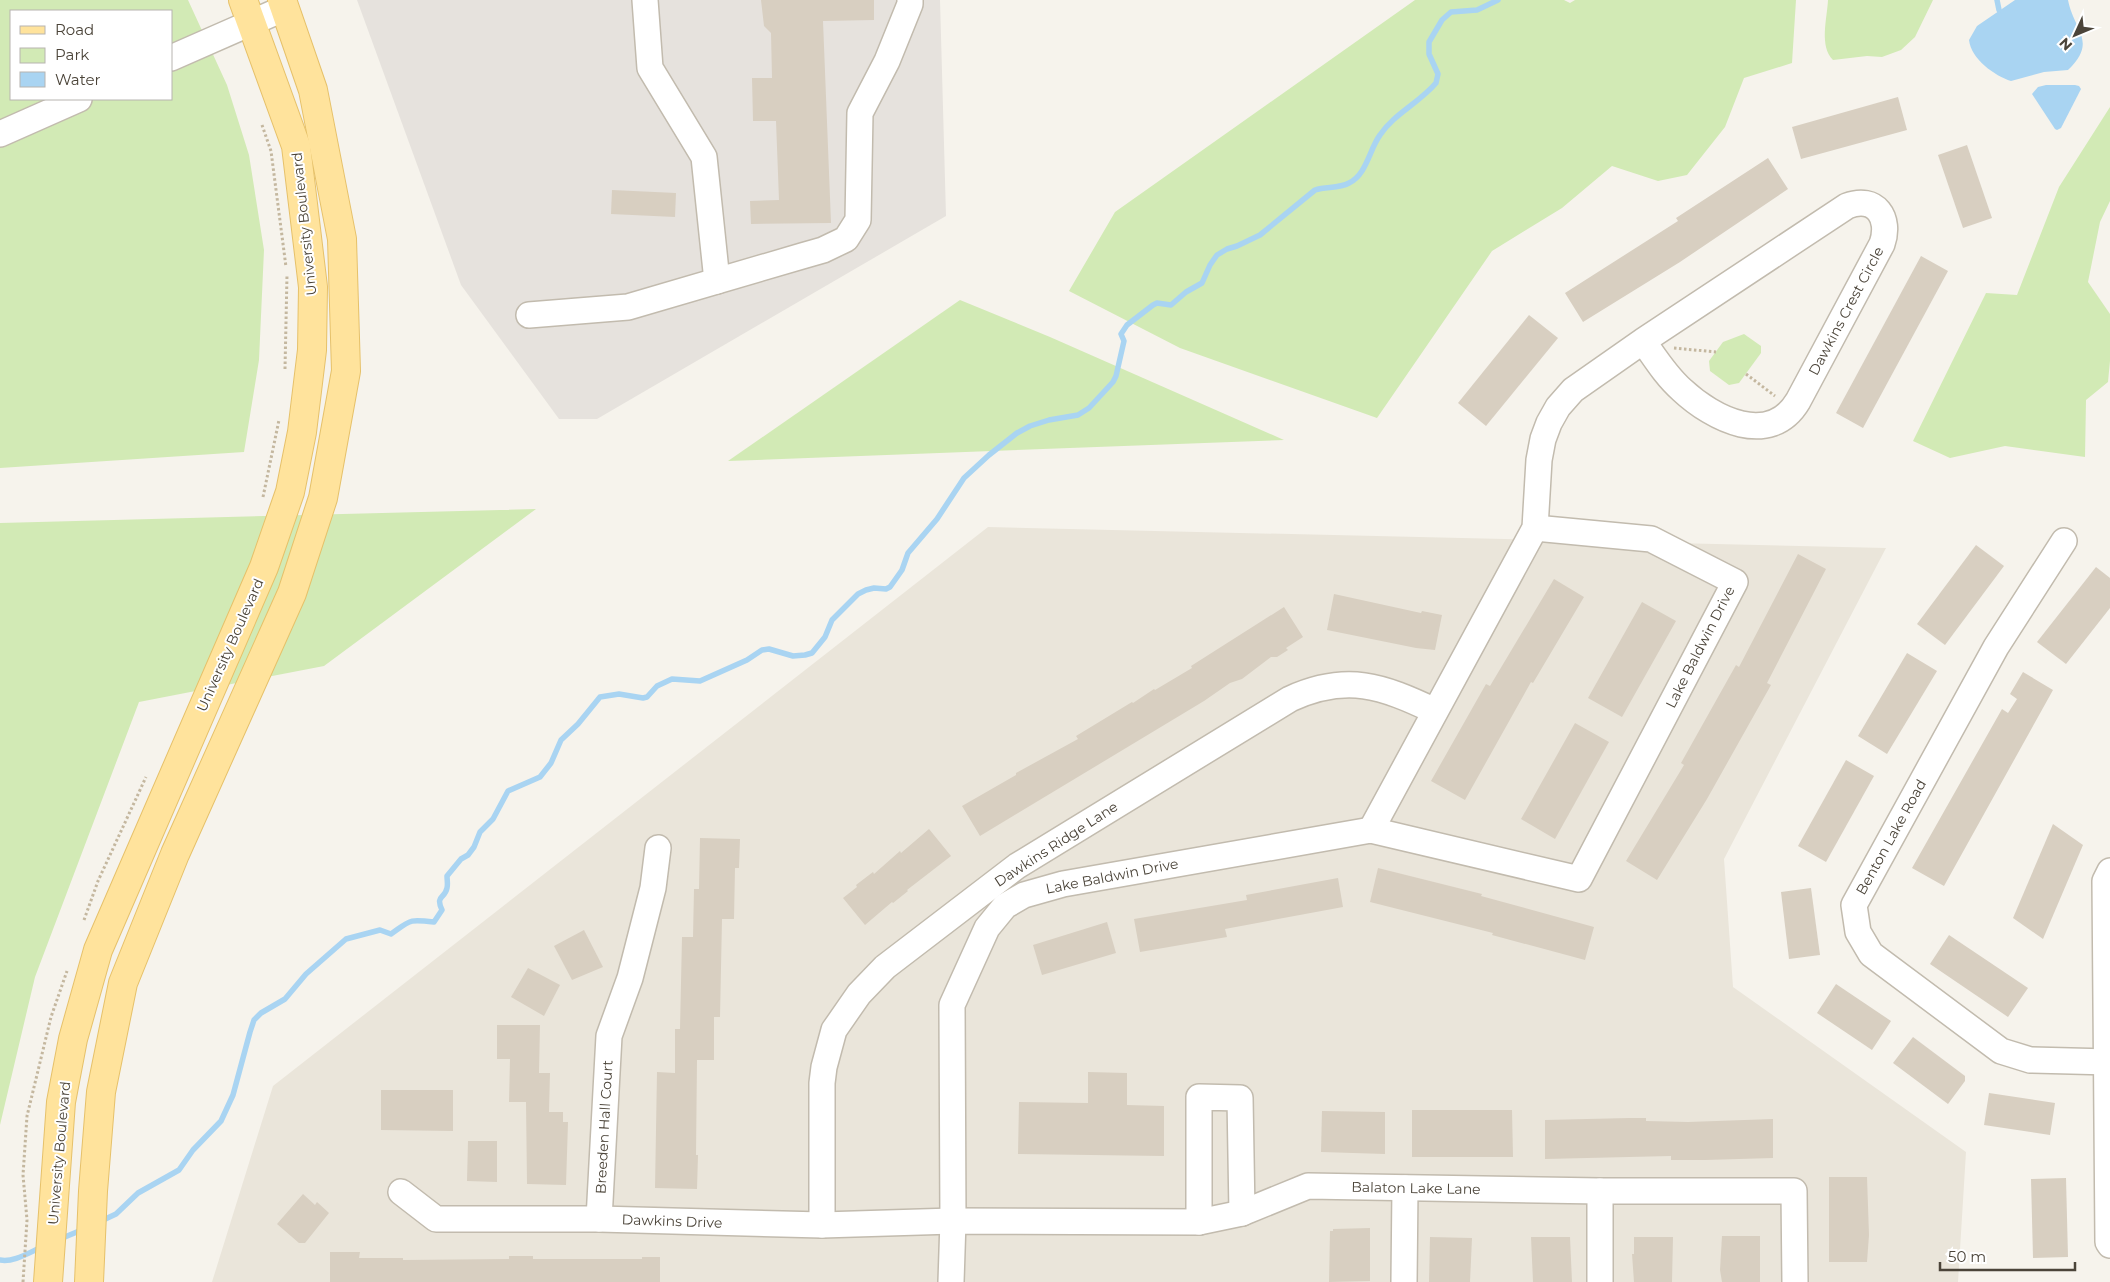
<svg xmlns="http://www.w3.org/2000/svg" width="2110" height="1282" font-family="Montserrat,sans-serif">
<rect width="100%" height="100%" fill="#f6f3ec"/>
<!-- residential -->
<polygon fill="#eae5da" points="988,527 1886,548 1724,859 1733,987 1966,1152 1958,1282 212,1282 273,1086"/>
<!-- industrial -->
<polygon fill="#e6e2dd" points="357,0 940,0 946,216 597,419 559,419 461,285"/>
<!-- green -->
<g fill="#d2eab5" fill-rule="evenodd">
<path d="M 0,0 L 188,0 L 227,85 L 249,155 L 264,250 L 259,360 L 244,452 L 0,468 ZM 11,11 L 171,11 L 171,99 L 11,99 Z"/>
<polygon points="1415,0 1564,0 1570,3 1575,0 1796,0 1792,63 1744,78 1725,127 1687,175 1658,181 1612,166 1562,208 1492,251 1377,418 1180,348 1069,291 1115,212"/>
<path d="M 1828,0 L 1933,0 L 1915,37 L 1901,50 L 1882,57 L 1867,56 L 1833,60 C 1819,46 1827,19 1828,0 Z"/>
<polygon points="2110,107 2110,201 2100,222 2088,282 2110,314 2110,361 2108,382 2086,400 2085,457 2005,446 1950,458 1913,441 1986,293 2017,295 2059,187"/>
<polygon points="960,300 1050,337 1284,440 728,461"/>
<polygon points="1744,334 1761,346 1761,353 1739,383 1729,385 1710,371 1709,361 1723,342"/>
<polygon points="536,509 324,666 139,702 35,977 0,1125 0,523"/>
</g>
<!-- water -->
<g fill="#a9d4f2">
<path d="M 2015,0 L 2068,0 C 2074,31 2098,41 2068,70 L 2044,72 L 2011,81 C 1995,76 1971,59 1969,40 L 1977,26 Z"/>
<polygon points="2046,85 2075,85 2079,86 2081,89 2061,128 2057,130 2055,129 2032,94 2038,87"/>
</g>
<g fill="none" stroke-linecap="round" stroke-linejoin="round">
<!-- stream -->
<g stroke="#a9d4f2" stroke-width="5.5">
<polyline points="1997,0 1999,10"/>
<path d="M 99,1222 L 116,1214 L 138,1193 L 179,1170 L 193,1150 L 221,1121 L 233,1095 L 250,1032 L 254,1020 L 261,1013 L 285,999 L 306,974 L 346,939 L 380,930 L 391,934 C 411,920 408,919 434,922 L 442,910 C 435,895 445,899 447,888 C 448,884 447,880 447,876 L 461,859 L 468,855 L 474,847 L 480,832 L 493,819 L 508,791 L 540,777 L 551,763 L 561,740 L 578,724 L 600,697 L 619,694 L 643,698 L 647,697 L 657,686 L 672,679 L 700,681 L 747,660 L 762,650 L 769,649 L 793,656 L 805,655 L 812,653 L 825,637 L 832,620 L 858,594 L 866,590 L 874,588 L 886,589 L 890,587 L 902,570 L 908,553 L 937,519 L 964,478 L 989,455 L 1017,433 L 1030,426 L 1049,420 L 1078,415 L 1089,408 L 1113,382 L 1116,376 L 1124,341 L 1121,334 L 1127,325 L 1153,305 L 1157,303 L 1171,305 L 1186,292 L 1202,283 L 1210,265 L 1217,255 L 1227,249 L 1237,246 L 1260,235 L 1315,190 C 1326,186 1338,189 1349,183 C 1367,174 1369,150 1380,135 C 1394,114 1419,103 1436,83 L 1438,74 L 1429,54 L 1429,42 L 1442,20 L 1451,12 L 1477,10 L 1498,0"/>
<polyline points="60,1239 84,1229"/>
<path d="M 0,1260 C 13,1263 30,1252 42,1247"/>
</g>
</g>
<!-- building -->
<g fill="#d8cfc1">
<polygon points="761,0 874,0 874,20 823,21 831,223 751,224 750,201 779,200 776,121 753,121 752,78 772,78 771,33 764,26"/>
<polygon points="1898,97 1907,130 1801,159 1792,127"/>
<polygon points="1967,145 1992,218 1963,228 1938,155"/>
<polygon points="1768,158 1788,189 1680,262 1583,322 1565,293 1678,221 1676,218"/>
<polygon points="612,190 676,193 675,217 611,214"/>
<polygon points="1921,256 1948,271 1863,428 1836,413"/>
<polygon points="1529,315 1558,338 1486,426 1458,403"/>
<polygon points="1976,545 2004,566 1945,645 1917,624"/>
<polygon points="1798,554 1826,569 1767,683 1771,685 1707,799 1657,880 1626,861 1684,765 1681,763 1736,665 1739,667"/>
<polygon points="2096,567 2110,578 2110,608 2066,664 2037,642"/>
<polygon points="1554,579 1584,597 1533,683 1531,682 1465,800 1431,781 1486,684 1490,686"/>
<polygon points="1334,594 1421,613 1422,611 1442,615 1435,650 1416,648 1327,630"/>
<polygon points="1642,602 1676,621 1622,717 1588,698"/>
<polygon points="1284,607 1303,637 1286,648 1288,650 1277,657 1271,657 1242,679 1230,683 1204,701 980,836 962,806 1016,775 1016,773 1078,739 1076,736 1132,702 1133,703 1154,689 1155,690 1192,668 1191,666"/>
<polygon points="1907,653 1937,671 1887,754 1858,736"/>
<polygon points="2023,672 2053,690 1944,886 1912,868 2002,709 2008,713 2017,699 2010,694"/>
<polygon points="1575,723 1609,742 1555,839 1521,819"/>
<polygon points="1846,760 1874,776 1826,862 1798,846"/>
<polygon points="2053,824 2083,845 2043,939 2013,918"/>
<polygon points="929,829 951,856 907,890 908,891 893,903 892,902 865,925 843,898 857,887 856,885 873,872 874,874 900,851 901,853"/>
<polygon points="700,838 740,839 739,868 735,868 734,919 722,919 720,1017 714,1017 714,1060 697,1060 696,1155 698,1155 697,1189 655,1188 657,1072 675,1073 675,1029 680,1029 682,937 693,937 694,889 699,889"/>
<polygon points="1378,868 1482,894 1481,896 1594,927 1585,960 1492,935 1493,933 1370,902"/>
<polygon points="1338,878 1343,907 1225,929 1227,937 1140,952 1134,919 1247,900 1246,895"/>
<polygon points="1811,888 1820,955 1789,959 1781,892"/>
<polygon points="1107,922 1116,953 1042,975 1033,945"/>
<polygon points="584,930 603,967 572,980 554,946"/>
<polygon points="1949,935 2028,988 2008,1017 1930,964"/>
<polygon points="528,968 560,985 544,1016 511,997"/>
<polygon points="1836,984 1891,1021 1872,1050 1817,1013"/>
<polygon points="497,1025 540,1025 539,1073 550,1073 549,1112 563,1112 563,1122 568,1122 566,1185 527,1184 526,1102 509,1102 510,1059 497,1059"/>
<polygon points="1913,1037 1965,1076 1965,1081 1948,1104 1893,1063"/>
<polygon points="1088,1072 1127,1073 1127,1105 1164,1106 1164,1156 1018,1154 1019,1102 1088,1103"/>
<polygon points="381,1090 453,1090 453,1131 381,1130"/>
<polygon points="1989,1093 2055,1103 2050,1135 1984,1125"/>
<polygon points="1412,1110 1512,1110 1513,1157 1412,1157"/>
<polygon points="1322,1111 1385,1112 1385,1154 1321,1152"/>
<polygon points="1629,1118 1646,1118 1646,1121 1688,1122 1773,1119 1773,1158 1705,1160 1671,1160 1671,1156 1545,1159 1545,1120"/>
<polygon points="468,1141 497,1141 497,1182 467,1181"/>
<polygon points="1829,1177 1867,1177 1869,1235 1867,1262 1829,1262"/>
<polygon points="2066,1178 2068,1257 2033,1258 2031,1179"/>
<polygon points="303,1194 315,1205 317,1202 329,1213 305,1243 299,1243 277,1224"/>
<polygon points="1370,1228 1370,1281 1329,1282 1330,1231 1333,1231 1333,1229"/>
<polygon points="1722,1236 1760,1236 1760,1282 1722,1282 1720,1270"/>
<polygon points="1430,1237 1472,1238 1470,1282 1429,1282"/>
<polygon points="1531,1237 1570,1237 1572,1282 1533,1282"/>
<polygon points="1634,1237 1673,1237 1672,1282 1634,1282 1632,1254 1634,1254"/>
<polygon points="330,1252 360,1252 359,1258 403,1258 403,1260 509,1259 509,1256 533,1256 533,1259 642,1259 642,1257 660,1257 660,1282 330,1282"/>
</g>
<g fill="none" stroke-linecap="round" stroke-linejoin="round">
<defs>
<g id="minor">
<polyline points="645,0 650,68 704,157 717,281"/>
<polyline points="171,58 285,8"/>
<polyline points="0,134 79,99"/>
<polyline points="529,315 628,307 802,256 823,250 846,239 858,220 860,113 887,61 910,4 910,0"/>
<polyline points="2064,541 1996,647 1854,905 1858,932 1871,954 2001,1051 2030,1060 2110,1062"/>
<path d="M 1371,830 L 1535,528 L 1539,460 L 1543,439 L 1549,423 L 1558,407 L 1573,390 L 1643,341 L 1847,206 C 1876,195 1891,218 1882,244 L 1798,401 C 1770,448 1713,419 1682,390 C 1666,376 1655,358 1643,341"/>
<polyline points="2110,871 2105,881 2108,1242 2110,1245"/>
<polyline points="1600,1191 1600,1282"/>
<polyline points="401,1192 436,1219 599,1219 822,1225 953,1221 1199,1222 1242,1213 1308,1186 1600,1191 1794,1191 1795,1282"/>
<polyline points="599,1219 609,1036 630,978 653,888 658,848"/>
<polyline points="1199,1222 1199,1097 1240,1098 1242,1213"/>
<path d="M 822,1225 L 822,1083 L 824,1067 L 834,1030 L 859,994 L 885,967 L 1017,866 L 1290,699 C 1347,673 1382,686 1435,711"/>
<polyline points="951,1282 953,1221 952,1005 987,928 1005,906 1024,895 1063,884 1371,830 1579,879 1735,582 1651,539 1535,528"/>
<polyline points="1404,1282 1405,1188"/>
</g>
<g id="major">
<polyline points="48,1282 61,1102 73,1039 98,950 264,567 290,492 302,432 312,350 313,287 296,146 243,0"/>
<polyline points="89,1282 93,1191 101,1092 123,983 175,854 292,593 323,498 346,371 342,239 313,90 282,0"/>
</g>
</defs>
<!-- minor casing -->
<use href="#minor" stroke="#c2bbae" stroke-width="28"/>
<!-- major casing -->
<use href="#major" stroke="#e6c16a" stroke-width="30"/>
<!-- path -->
<g stroke="#c4b79f" stroke-width="3" stroke-dasharray="2.5 2.5" stroke-linecap="butt">
<polyline points="262,125 271,151 286,267"/>
<polyline points="1674,348 1716,352"/>
<polyline points="285,369 287,275"/>
<polyline points="1746,374 1775,396"/>
<polyline points="263,497 279,420"/>
<polyline points="84,920 98,881 146,777"/>
<polyline points="23,1282 27,1220 23,1175 27,1116 51,1017 67,971"/>
</g>
<!-- minor -->
<use href="#minor" stroke="#fff" stroke-width="25"/>
<!-- major -->
<use href="#major" stroke="#ffe39c" stroke-width="28"/>
</g>
<g text-anchor="middle" stroke-width="4" stroke-linejoin="round" paint-order="stroke">
<!-- street labels -->
<g font-size="14" fill="#4b4439" stroke="#fff">
<text transform="translate(304 224) rotate(-96)" y="5">University Boulevard</text>
<text transform="translate(1846 311) rotate(-62)" y="5">Dawkins Crest Circle</text>
<text transform="translate(230 645) rotate(-66)" y="5">University Boulevard</text>
<text transform="translate(1700 647) rotate(-63)" y="5">Lake Baldwin Drive</text>
<text transform="translate(1891 837) rotate(-61)" y="5">Benton Lake Road</text>
<text transform="translate(1056 844) rotate(-33)" y="5">Dawkins Ridge Lane</text>
<text transform="translate(1112 876) rotate(-11)" y="5">Lake Baldwin Drive</text>
<text transform="translate(604 1127) rotate(-87)" y="5">Breeden Hall Court</text>
<text transform="translate(59 1153) rotate(-85)" y="5">University Boulevard</text>
<text transform="translate(1416 1188) rotate(1)" y="5">Balaton Lake Lane</text>
<text transform="translate(672 1221) rotate(2)" y="5">Dawkins Drive</text>
</g>
</g>
<!-- legend -->
<rect x="10" y="10" width="162" height="90" fill="#ffffff" stroke="#b7b4b0"/>
<rect x="20" y="26" width="25" height="8" fill="#ffe39c" stroke="#b7b4b0"/>
<text x="55" y="35" font-size="15" fill="#4b4439">Road</text>
<rect x="20" y="48" width="25" height="15" fill="#d2eab5" stroke="#b7b4b0"/>
<text x="55" y="60" font-size="15" fill="#4b4439">Park</text>
<rect x="20" y="72" width="25" height="15" fill="#a9d4f2" stroke="#b7b4b0"/>
<text x="55" y="85" font-size="15" fill="#4b4439">Water</text>
<!-- north arrow -->
<g transform="translate(2075 35) rotate(226)" stroke="#ffffff" stroke-width="4" paint-order="stroke">
<path d="M0-4L9 19L0 12L-9 19Z" fill="#4b4439"/>
<text y="-8" font-size="14" font-weight="bold" text-anchor="middle" fill="#4b4439">N</text>
</g>
<!-- scale -->
<path d="M1940 1262v8h135v-8" fill="none" stroke="#4b4439" stroke-width="2.5"/>
<text x="1948" y="1262" font-size="15" fill="#4b4439" stroke="#ffffff" stroke-width="4" paint-order="stroke">50 m</text>
</svg>
